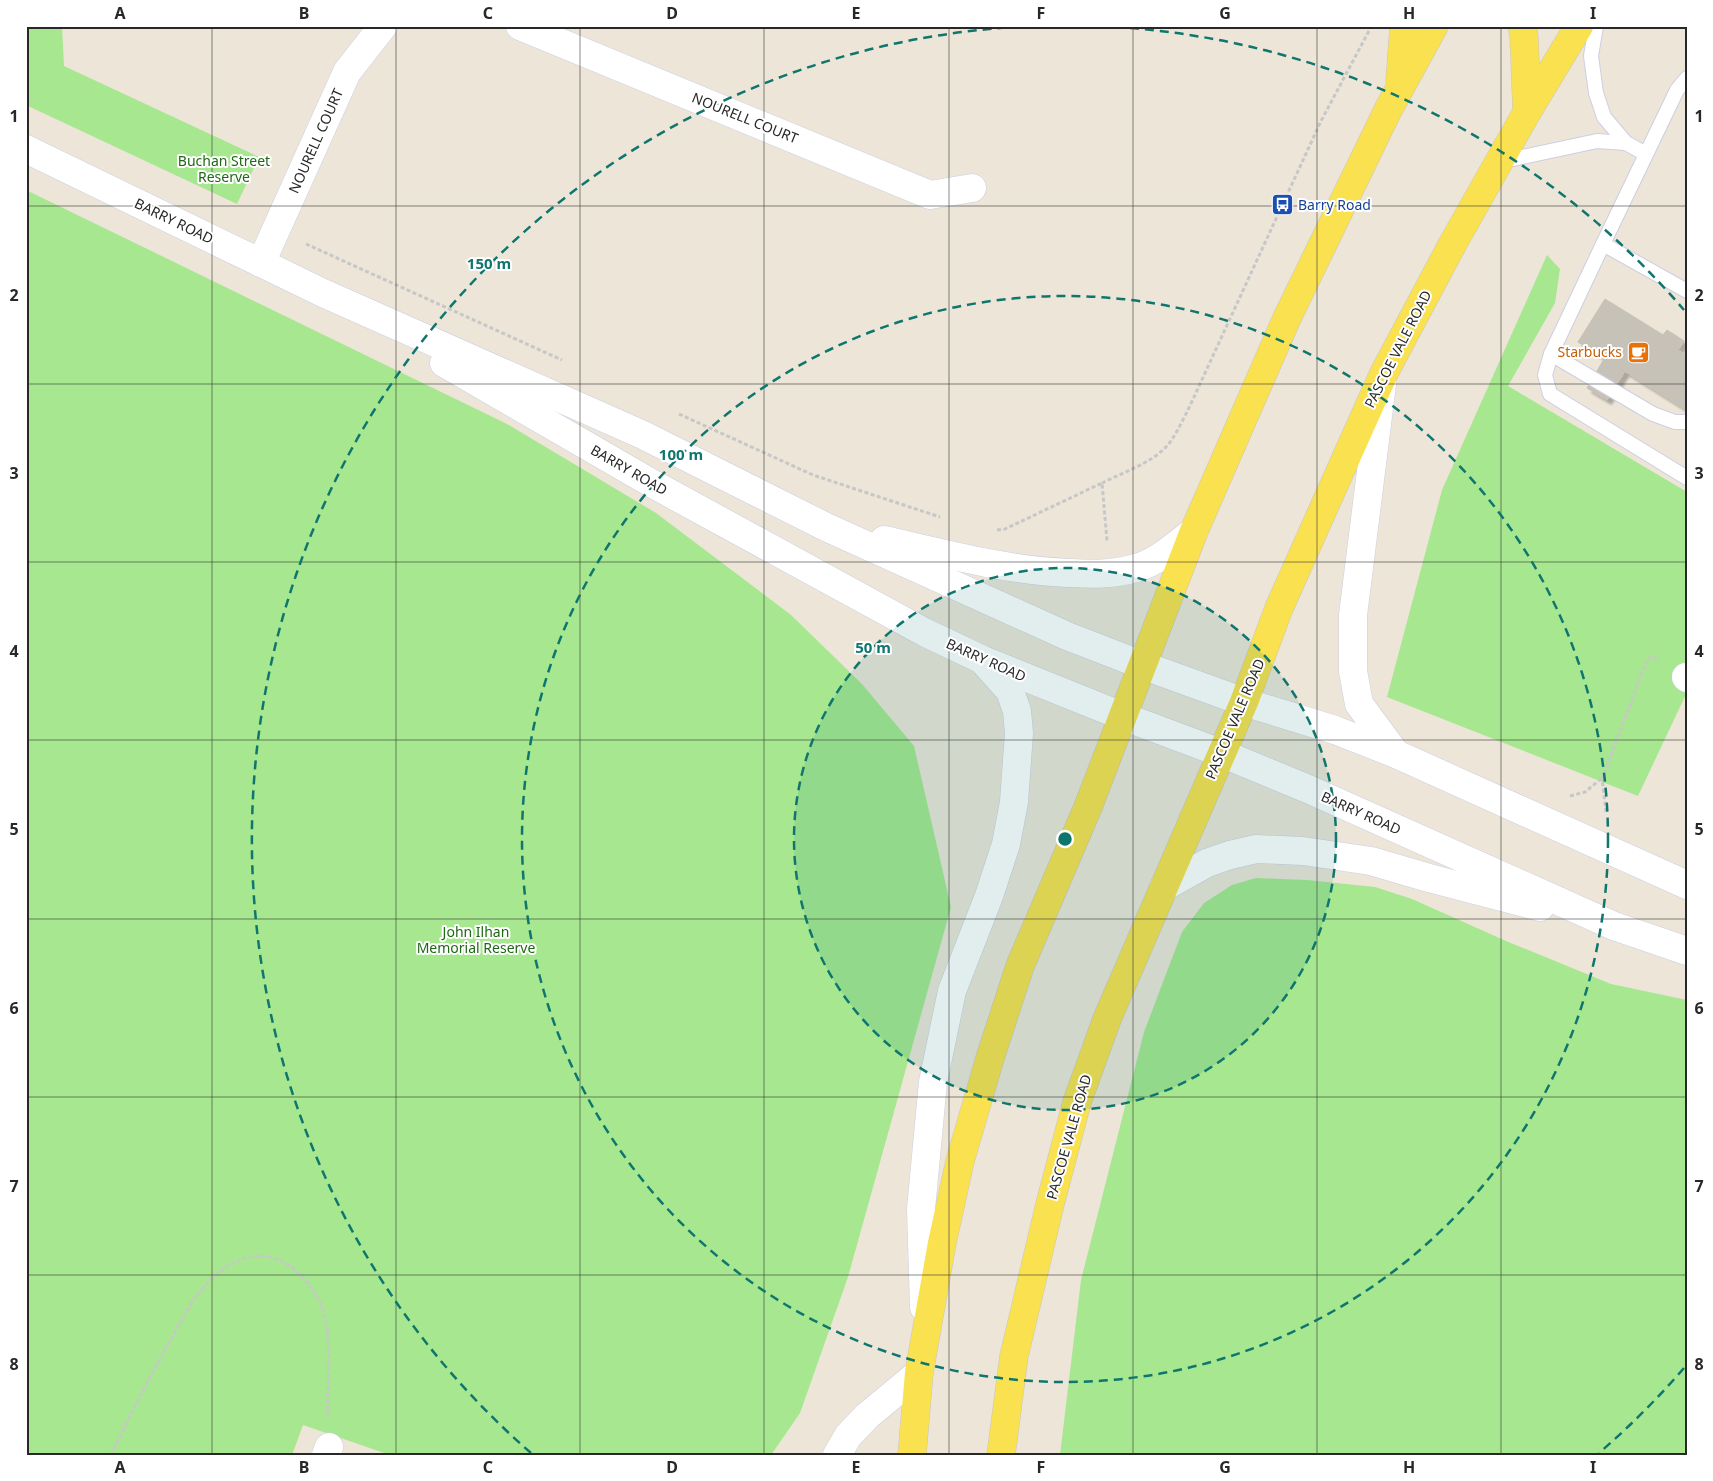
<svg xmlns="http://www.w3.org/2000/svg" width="1713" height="1481" font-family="'Noto Sans',sans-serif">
<defs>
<filter id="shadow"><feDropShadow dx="4.5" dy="4.5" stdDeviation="1" flood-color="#0004"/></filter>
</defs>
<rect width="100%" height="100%" fill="#ece5d8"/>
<!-- green -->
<g fill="#a6e790">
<polygon points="26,26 62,26 64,66 259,157 237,204 26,105"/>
<polygon points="26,190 507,424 656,513 791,615 862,684 914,746 951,907 848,1277 800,1413 771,1455 390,1455 303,1425 292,1455 26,1455"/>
<polygon points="1547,255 1560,269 1555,303 1508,386 1687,492 1687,692 1638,796 1387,697 1442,490"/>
<polygon points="1256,878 1307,880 1375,887 1412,899 1506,941 1611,984 1687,1000 1687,1455 1060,1455 1081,1280 1144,1032 1182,932 1204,903 1232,885"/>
</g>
<!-- building -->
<g fill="#c7c2b8" stroke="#c7c1b2" filter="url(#shadow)">
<polygon points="1605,299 1663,335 1667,330 1684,341 1678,350 1687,355 1687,410 1578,342"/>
<polygon points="1604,359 1625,371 1607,400 1587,388"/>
</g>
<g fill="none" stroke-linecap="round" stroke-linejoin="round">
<defs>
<g id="service">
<polyline points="1596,26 1591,56 1596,93 1604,117 1626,143 1646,154"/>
<polyline points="1687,78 1677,90 1603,244 1687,291"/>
<polyline points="1499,162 1597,141 1626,143"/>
<polyline points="1603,244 1551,354 1545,375 1550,394 1687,478"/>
<polyline points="1551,354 1653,414 1675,422 1687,422"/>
</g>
<g id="minor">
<polyline points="520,26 930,195 972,188"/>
<polyline points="261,263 347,72 383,26"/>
<polyline points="1686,677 1687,678"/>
<polyline points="326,1455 329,1447"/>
<polyline points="837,1455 848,1436 867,1416 919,1373"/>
</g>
<g id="tertiary">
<polyline points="26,149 323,293 643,435 826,527 1067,636 1142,665"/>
<polyline points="444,363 653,484 924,632 983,660 1122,716"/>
<path d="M 884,540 C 945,554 1005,570 1068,573 C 1092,574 1113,575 1136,568 C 1158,562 1177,544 1194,531"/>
<polyline points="924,1307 921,1209 933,1082 952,991 989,896 1006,844 1014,802 1019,733 1017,711 1010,691 985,663"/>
</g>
<g id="secondary">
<polyline points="1382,384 1353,615 1353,671 1359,704 1396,754"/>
<polyline points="1142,665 1244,702 1335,730 1396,754 1687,885"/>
<polyline points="1122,716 1221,753 1308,789 1614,926 1687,951"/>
<polyline points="1164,887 1207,863 1230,855 1256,849 1303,851 1371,861 1429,878 1540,907"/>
</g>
<g id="primary">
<polyline points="1522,26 1524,36 1527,112"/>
<polyline points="1400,80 1404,26"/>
<polyline points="912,1455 919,1373 942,1243 960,1161 990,1058 1020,966 1088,807 1194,531 1287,318 1388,110 1434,26"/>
<polyline points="1001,1455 1014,1356 1050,1204 1077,1102 1107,1019 1244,702 1279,608 1384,373 1452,245 1527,112 1579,26"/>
</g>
</defs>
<!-- service casing -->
<use href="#service" stroke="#cdcfe2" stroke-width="16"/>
<!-- minor casing -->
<use href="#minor" stroke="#cdcfe2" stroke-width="29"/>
<!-- tertiary casing -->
<use href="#tertiary" stroke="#cdcfe2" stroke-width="29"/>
<!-- secondary casing -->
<use href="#secondary" stroke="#cdcfe2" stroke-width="29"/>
<!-- primary casing -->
<use href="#primary" stroke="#c7c7c7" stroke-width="29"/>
<!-- path -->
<g stroke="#c7c7c7" stroke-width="3" stroke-dasharray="4 2.5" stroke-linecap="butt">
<polyline points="306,244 562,360"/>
<polyline points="679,414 813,475 940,517"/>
<path d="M 1102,483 C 1122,473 1146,465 1163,450 C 1174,440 1181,423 1188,410 L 1321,121 L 1370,29"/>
<polyline points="997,530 1005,529 1102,483 1107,541"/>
<polyline points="1570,796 1585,792 1602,778"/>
<polyline points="1606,812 1602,778 1644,668 1651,656 1660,661"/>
<path d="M 111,1455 C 131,1414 151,1373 174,1334 C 180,1323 186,1312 193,1301 C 220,1261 266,1235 304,1279 C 315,1292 321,1301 325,1318 C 332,1350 327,1384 328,1416"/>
</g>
<!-- service -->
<use href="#service" stroke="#fff" stroke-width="14"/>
<!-- minor -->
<use href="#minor" stroke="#fff" stroke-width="28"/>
<!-- tertiary -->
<use href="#tertiary" stroke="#fff" stroke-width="28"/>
<!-- secondary -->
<use href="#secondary" stroke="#fff" stroke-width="28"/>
<!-- primary -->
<use href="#primary" stroke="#fae14f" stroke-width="28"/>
</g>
<!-- grid -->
<path fill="none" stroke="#282828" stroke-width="1" stroke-opacity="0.55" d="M 212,26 L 212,1455M 396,26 L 396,1455M 580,26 L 580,1455M 764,26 L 764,1455M 949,26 L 949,1455M 1133,26 L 1133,1455M 1317,26 L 1317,1455M 1501,26 L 1501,1455M 26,206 L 1687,206M 26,384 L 1687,384M 26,562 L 1687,562M 26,740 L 1687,740M 26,919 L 1687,919M 26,1097 L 1687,1097M 26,1275 L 1687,1275"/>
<!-- distance rings -->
<circle cx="1065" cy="839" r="271" fill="#0f766e" fill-opacity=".12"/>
<g fill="none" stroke="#0f766e" stroke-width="2.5" stroke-dasharray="9 6">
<circle cx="1065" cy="839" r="271"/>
<circle cx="1065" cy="839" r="543"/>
<path d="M1684 1368A814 814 0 0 1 1599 1453M531 1453A814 814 0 0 1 1015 27M1115 27A814 814 0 0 1 1684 310"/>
</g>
<!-- icons -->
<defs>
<symbol id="bus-square" viewBox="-11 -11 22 22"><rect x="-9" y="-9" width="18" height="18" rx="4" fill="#1a4fb4" stroke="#fff"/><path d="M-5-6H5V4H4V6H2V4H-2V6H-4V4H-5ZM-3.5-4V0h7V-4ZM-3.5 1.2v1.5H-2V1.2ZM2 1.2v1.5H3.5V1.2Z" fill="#fff"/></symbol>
<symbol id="cafe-square" viewBox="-11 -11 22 22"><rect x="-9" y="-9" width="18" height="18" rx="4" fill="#e8710a" stroke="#fff"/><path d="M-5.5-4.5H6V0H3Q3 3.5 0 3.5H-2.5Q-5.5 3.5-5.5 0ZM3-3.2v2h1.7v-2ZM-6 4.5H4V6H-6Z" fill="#fff"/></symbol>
</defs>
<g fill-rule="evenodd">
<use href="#bus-square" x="1270" y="192" width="25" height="25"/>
<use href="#cafe-square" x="1626" y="340" width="25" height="25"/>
</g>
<g text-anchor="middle" stroke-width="4" stroke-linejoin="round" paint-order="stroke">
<!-- street labels -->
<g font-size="14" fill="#282828" stroke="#fff">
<text transform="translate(745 118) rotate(22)" y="5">NOURELL COURT</text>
<text transform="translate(316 141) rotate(-66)" y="5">NOURELL COURT</text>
<text transform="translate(174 221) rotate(26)" y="5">BARRY ROAD</text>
<text transform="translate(1398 349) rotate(-63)" y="5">PASCOE VALE ROAD</text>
<text transform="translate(629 470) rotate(30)" y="5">BARRY ROAD</text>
<text transform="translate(986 660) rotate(24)" y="5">BARRY ROAD</text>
<text transform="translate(1235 719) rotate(-67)" y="5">PASCOE VALE ROAD</text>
<text transform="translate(1361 813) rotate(24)" y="5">BARRY ROAD</text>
<text transform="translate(1069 1137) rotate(-74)" y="5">PASCOE VALE ROAD</text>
</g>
<!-- park labels -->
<g font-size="14" fill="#1e6914" stroke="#fff">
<text x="224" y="166">Buchan Street<tspan x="224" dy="16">Reserve</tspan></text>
<text x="476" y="937">John Ilhan<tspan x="476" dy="16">Memorial Reserve</tspan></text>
</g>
<!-- transit labels -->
<g font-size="14" fill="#164399" stroke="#fff" text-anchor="start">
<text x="1298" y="210">Barry Road</text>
</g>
<!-- food labels -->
<g font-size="14" fill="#c56008" stroke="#fff" text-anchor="end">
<text x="1622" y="357">Starbucks</text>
</g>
</g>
<circle cx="1065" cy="839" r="8" fill="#0f766e" stroke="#fff" stroke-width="2.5"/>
<g font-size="15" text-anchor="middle" font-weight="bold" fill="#0f766e" stroke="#fff" stroke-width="4" stroke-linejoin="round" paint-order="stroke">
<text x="489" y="269">150 m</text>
<text x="681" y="460">100 m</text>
<text x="873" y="653">50 m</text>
</g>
<!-- border -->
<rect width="1713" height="1481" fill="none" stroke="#ffffff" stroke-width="55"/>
<rect x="28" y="28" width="1658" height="1426" fill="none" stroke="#282828" stroke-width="2"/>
<g font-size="16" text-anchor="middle" font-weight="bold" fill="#282828">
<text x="120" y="19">A</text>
<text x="304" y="19">B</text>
<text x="488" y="19">C</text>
<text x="672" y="19">D</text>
<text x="856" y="19">E</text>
<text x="1041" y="19">F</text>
<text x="1225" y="19">G</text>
<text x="1409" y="19">H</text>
<text x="1593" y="19">I</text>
<text x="14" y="122">1</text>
<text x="1699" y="122">1</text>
<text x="14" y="301">2</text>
<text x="1699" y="301">2</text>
<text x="14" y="479">3</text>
<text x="1699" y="479">3</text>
<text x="14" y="657">4</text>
<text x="1699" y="657">4</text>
<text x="14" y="835">5</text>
<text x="1699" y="835">5</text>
<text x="14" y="1014">6</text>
<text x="1699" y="1014">6</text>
<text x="14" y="1192">7</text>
<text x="1699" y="1192">7</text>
<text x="14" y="1370">8</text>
<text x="1699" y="1370">8</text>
<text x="120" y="1473">A</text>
<text x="304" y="1473">B</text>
<text x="488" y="1473">C</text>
<text x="672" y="1473">D</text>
<text x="856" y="1473">E</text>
<text x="1041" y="1473">F</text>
<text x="1225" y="1473">G</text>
<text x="1409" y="1473">H</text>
<text x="1593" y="1473">I</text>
</g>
</svg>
